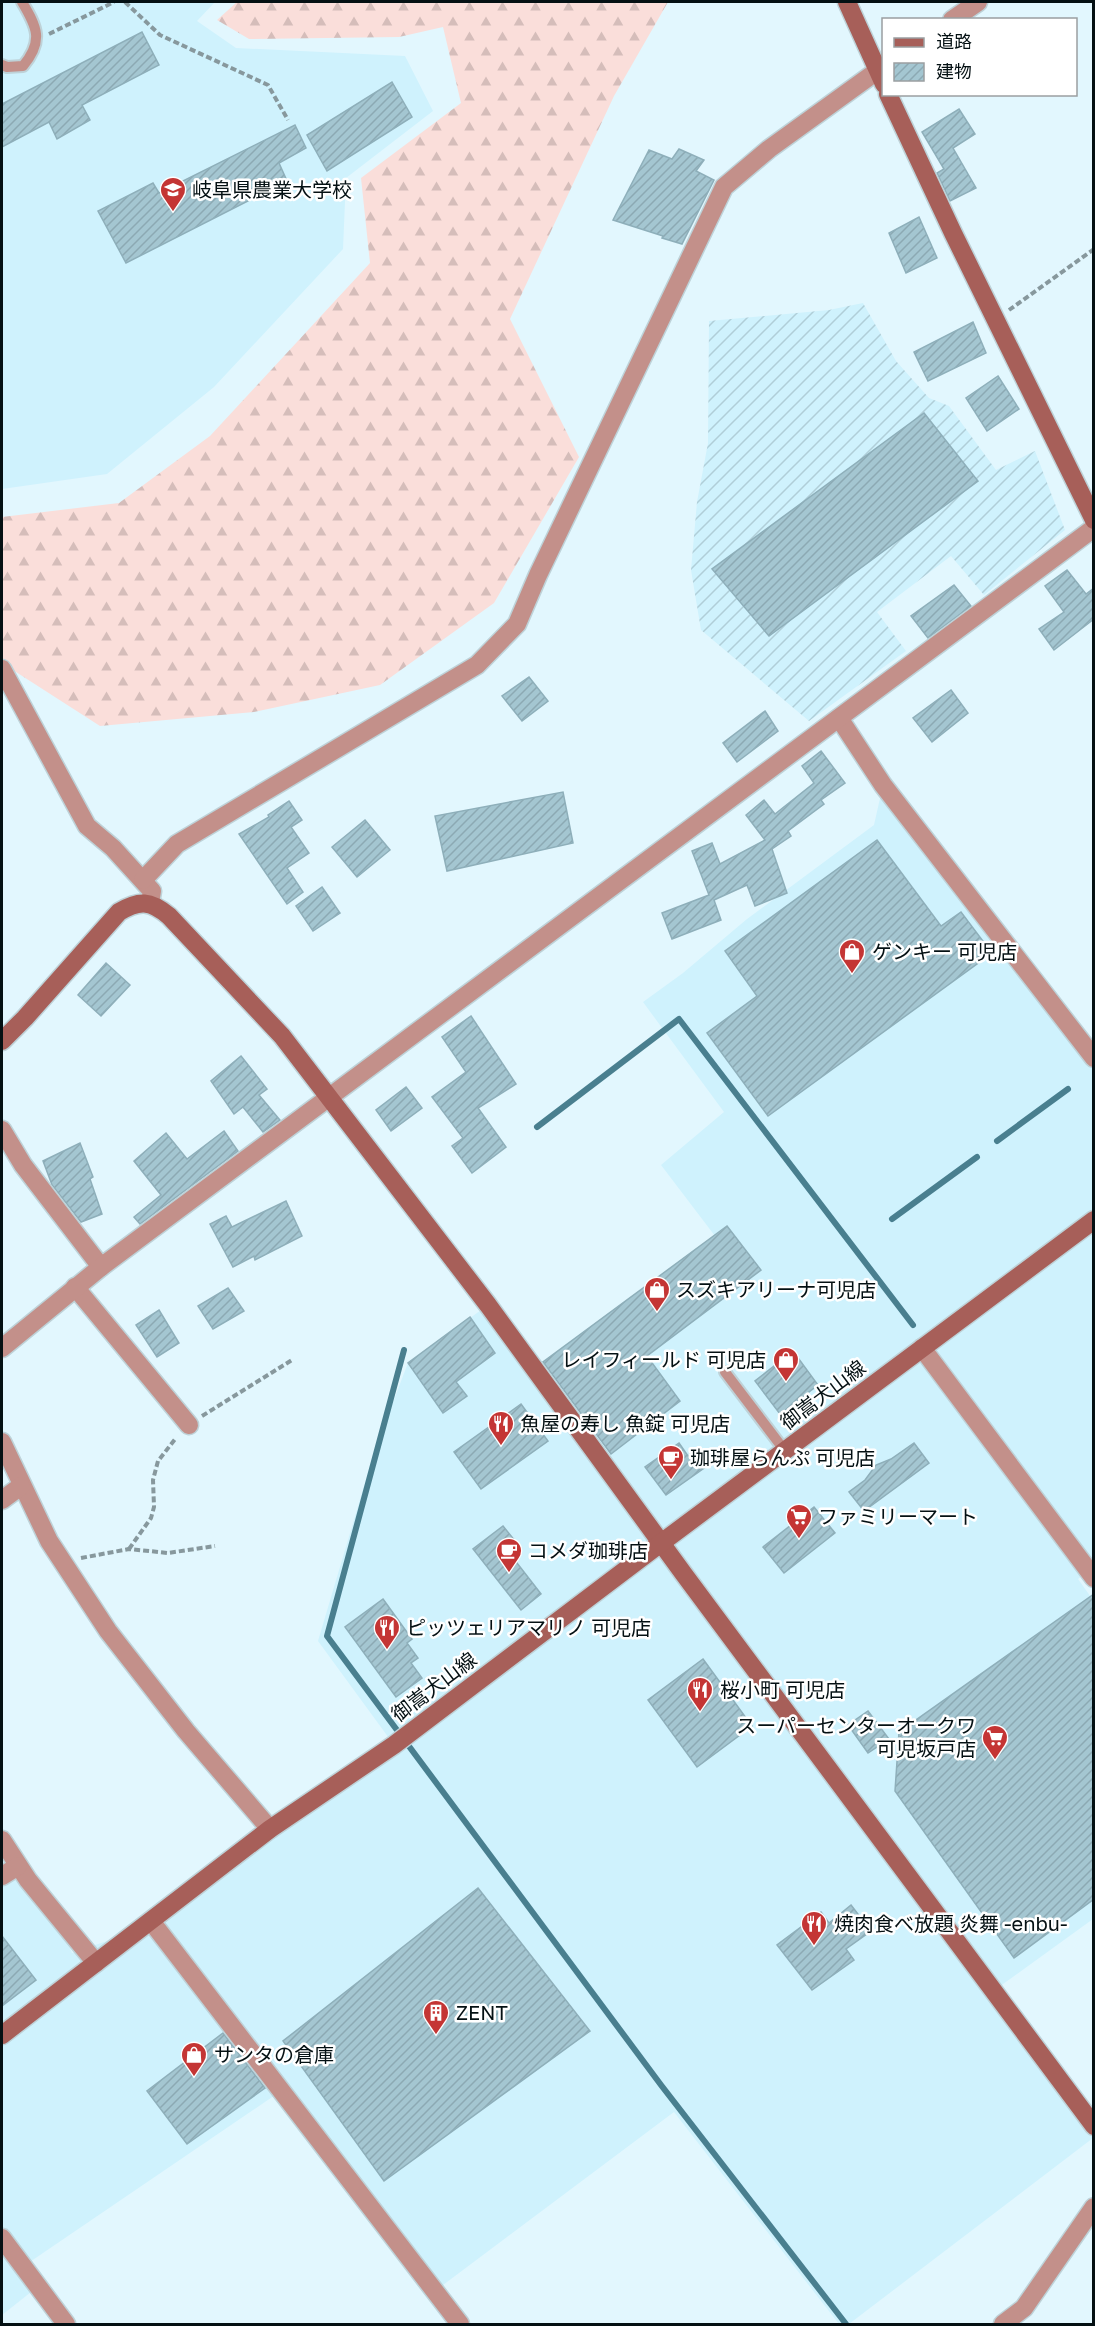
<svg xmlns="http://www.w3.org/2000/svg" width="1095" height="2326" font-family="'Golos Text','Noto Sans JP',sans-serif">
<defs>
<pattern id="industrial-furrows" width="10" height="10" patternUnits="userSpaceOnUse" patternTransform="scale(1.5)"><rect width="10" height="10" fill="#cff2fd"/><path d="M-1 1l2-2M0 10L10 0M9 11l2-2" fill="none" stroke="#b0ced8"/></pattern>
<pattern id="forest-firs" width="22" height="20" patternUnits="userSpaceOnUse" patternTransform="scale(1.5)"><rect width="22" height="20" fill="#fadeda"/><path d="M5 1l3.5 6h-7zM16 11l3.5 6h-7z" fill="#d5bdba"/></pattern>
<pattern id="building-hatch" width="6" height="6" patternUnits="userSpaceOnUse" patternTransform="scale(1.5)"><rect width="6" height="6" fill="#a4c6d1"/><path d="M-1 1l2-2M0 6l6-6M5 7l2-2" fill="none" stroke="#8ca9b3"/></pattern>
</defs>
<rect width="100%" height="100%" fill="#e2f7fe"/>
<!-- built -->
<g fill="#cff2fd">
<polygon points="2,2 215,2 197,21 236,48 405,56 433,111 346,178 343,249 214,387 107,474 2,489"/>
<polygon points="883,785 1093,1049 1094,1567 1078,1579 1093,1600 1093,1919 992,1992 1093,2126 1093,2138 849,2324 839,2324 674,2112 435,2291 281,2091 18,2270 2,2249 2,1887 17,1877 64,1932 72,1953 139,1930 394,1745 318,1641 375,1449 408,1363 488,1305 535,1367 715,1236 661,1165 724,1112 643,1002 683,973 747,919 874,825"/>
<polygon points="2,2253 31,2292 2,2315"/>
</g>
<!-- industrial -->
<polygon fill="url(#industrial-furrows)" points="863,303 896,361 929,398 949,406 996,470 1035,451 1065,530 984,595 951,556 877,612 906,651 809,721 701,630 691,570 697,502 708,443 709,321 829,310"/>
<!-- forest -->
<polygon fill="url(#forest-firs)" points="237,2 668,2 614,96 510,319 579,457 494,603 380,685 254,712 100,726 2,663 2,517 119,503 210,436 370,263 361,178 461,103 443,27 399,37 249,39 217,20"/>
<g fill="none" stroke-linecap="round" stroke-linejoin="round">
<!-- stream -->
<g stroke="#497f8f" stroke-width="6">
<polyline points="537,1127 679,1019 913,1325"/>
<polyline points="997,1141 1068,1089"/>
<polyline points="892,1219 977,1157"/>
<polyline points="404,1350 327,1636 661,2085 846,2324"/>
</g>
</g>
<!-- building -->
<g fill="url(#building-hatch)" stroke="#8eafba" stroke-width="1.5">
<polygon points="142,32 159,65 82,105 90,120 57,139 49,122 2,147 2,104"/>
<polygon points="392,82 412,117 327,171 307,135"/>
<polygon points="959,109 975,134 953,148 976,188 950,201 937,173 944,169 922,132"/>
<polygon points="295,125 306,148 279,163 287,181 126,263 98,211 153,183 159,193"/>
<polygon points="679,149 704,160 696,171 714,180 682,244 662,238 663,236 613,220 649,150 672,159"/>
<polygon points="919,217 937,258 906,273 889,233"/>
<polygon points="973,322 986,353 928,381 914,352"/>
<polygon points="998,376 1019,409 987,431 966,398"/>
<polygon points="924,413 978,481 769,636 712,569"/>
<polygon points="1067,570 1086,594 1094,588 1094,619 1054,650 1039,629 1064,612 1045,586"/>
<polygon points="954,585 971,606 928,638 911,616"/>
<polygon points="529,677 548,701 522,721 502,696"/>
<polygon points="951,690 968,713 932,742 913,718"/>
<polygon points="765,711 778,731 737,762 723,743"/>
<polygon points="821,751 845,783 821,800 824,804 788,831 791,836 772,849 787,893 755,906 747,885 714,900 721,920 672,939 662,913 709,895 692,851 712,843 720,864 765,840 746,815 764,800 775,814 814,783 802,766"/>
<polygon points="563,792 573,843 447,871 435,816"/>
<polygon points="289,801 302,820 291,827 309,853 287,868 303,892 287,904 239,834 269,817 268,815"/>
<polygon points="365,820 390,850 357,877 332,847"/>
<polygon points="877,840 941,926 961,912 992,953 768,1116 707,1033 757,996 725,951"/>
<polygon points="322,887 340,913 313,931 296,906"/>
<polygon points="106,963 130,985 101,1016 78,995"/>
<polygon points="471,1016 516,1084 478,1108 506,1147 472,1173 452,1146 463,1138 432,1097 466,1072 442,1037"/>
<polygon points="241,1056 267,1089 259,1095 280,1120 263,1132 243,1107 234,1114 211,1081"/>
<polygon points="406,1087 422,1108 391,1131 376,1110"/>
<polygon points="224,1131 238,1151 140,1224 134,1217 161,1195 134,1161 166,1133 187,1159"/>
<polygon points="80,1143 93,1177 90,1179 102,1214 81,1222 52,1185 43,1161"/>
<polygon points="286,1201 302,1236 255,1260 254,1256 233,1267 210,1224 226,1216 232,1227"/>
<polygon points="727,1226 761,1270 647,1356 680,1401 611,1454 543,1362"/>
<polygon points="228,1288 244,1311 213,1329 198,1306"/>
<polygon points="159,1310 179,1343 157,1357 136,1325"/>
<polygon points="470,1317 495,1353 456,1382 467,1396 443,1413 408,1363"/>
<polygon points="793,1351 818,1385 780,1414 755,1381"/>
<polygon points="521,1404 548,1441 481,1489 454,1452"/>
<polygon points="679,1443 688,1456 696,1450 707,1466 666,1495 645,1467"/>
<polygon points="914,1443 929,1463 864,1511 849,1492 865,1480 876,1465 891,1459"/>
<polygon points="814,1507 835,1533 784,1573 763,1547"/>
<polygon points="503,1526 520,1547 510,1554 541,1594 521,1610 473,1549"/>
<polygon points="1094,1594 1094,1899 1014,1958 895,1791 899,1732"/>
<polygon points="383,1599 412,1639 407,1643 418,1658 411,1663 422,1678 396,1697 345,1627"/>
<polygon points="703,1659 752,1726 697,1767 648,1700"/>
<polygon points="868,1711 889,1739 868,1753 848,1725"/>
<polygon points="478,1888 590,2031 384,2181 283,2041"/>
<polygon points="851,1905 871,1931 846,1949 854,1960 812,1990 777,1945 821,1912 829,1923"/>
<polygon points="2,1936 36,1980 2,2006"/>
<polygon points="223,2033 265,2088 187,2144 147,2091"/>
</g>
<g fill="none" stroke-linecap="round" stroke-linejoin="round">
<defs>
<g id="lane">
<path d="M 2,65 L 7,67 L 23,66 C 44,41 37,27 22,2"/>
<polyline points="725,1372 785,1451"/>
</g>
<g id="street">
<polyline points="952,20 978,2"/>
<polyline points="2,669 87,826 113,848 152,891 150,903"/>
<polyline points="839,718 883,785 1094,1058"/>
<polyline points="143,880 177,844 477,665 517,624 538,575 724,187 769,149 884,66"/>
<polyline points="2,1130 23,1165 101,1267"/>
<polyline points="75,1287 189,1425"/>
<polyline points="2,1348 101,1267 1094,528"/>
<polyline points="922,1348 1094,1578"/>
<polyline points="2,1442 49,1541 108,1631 186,1731 270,1829"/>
<polyline points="2,1500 21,1486"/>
<polyline points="2,1840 28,1880 96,1963"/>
<polyline points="2,1876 18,1866"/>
<polyline points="151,1921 460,2324"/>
<polyline points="2,2238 66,2324"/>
<polyline points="1003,2324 1024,2308 1094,2207"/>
</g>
<g id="secondary">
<polyline points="847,2 884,84"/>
<polyline points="888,94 953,233 1094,520"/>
<path d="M 2,1041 L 25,1018 L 119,912 C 139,900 150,900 169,916 L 282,1036 L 488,1305 L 683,1573 L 1094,2126"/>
<polyline points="2,2035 270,1829 394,1745 661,1543 1094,1220"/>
</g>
</defs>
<!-- lane casing -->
<use href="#lane" stroke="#bed2d8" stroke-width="14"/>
<!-- street casing -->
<use href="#street" stroke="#bed2d8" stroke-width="21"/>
<!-- secondary casing -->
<use href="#secondary" stroke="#bed2d8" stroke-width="21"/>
<!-- path -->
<g stroke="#87989d" stroke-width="4" stroke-dasharray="6 3" stroke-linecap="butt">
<polyline points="125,2 160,35 268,85 288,120"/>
<polyline points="49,34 114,2"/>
<polyline points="1009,310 1094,249"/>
<polyline points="202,1416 292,1360"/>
<polyline points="129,1549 151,1518 154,1507 153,1480 158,1461 176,1438"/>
<polyline points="81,1558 129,1549 168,1553 215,1546"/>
</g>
<!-- lane -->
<use href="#lane" stroke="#c3908a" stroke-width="10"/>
<!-- street -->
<use href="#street" stroke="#c3908a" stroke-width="18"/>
<!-- secondary -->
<use href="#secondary" stroke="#a75f59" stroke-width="18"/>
</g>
<!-- icons -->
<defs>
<symbol id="university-pin" viewBox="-11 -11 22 30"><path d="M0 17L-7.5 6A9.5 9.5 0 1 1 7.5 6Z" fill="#c43534" stroke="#fff"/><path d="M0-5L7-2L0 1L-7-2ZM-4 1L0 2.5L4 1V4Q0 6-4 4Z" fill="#fff"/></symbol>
<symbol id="shop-pin" viewBox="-11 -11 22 30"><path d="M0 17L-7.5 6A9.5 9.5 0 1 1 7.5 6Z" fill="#c43534" stroke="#fff"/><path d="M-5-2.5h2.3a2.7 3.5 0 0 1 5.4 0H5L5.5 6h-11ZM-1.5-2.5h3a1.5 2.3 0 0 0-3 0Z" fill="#fff"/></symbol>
<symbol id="restaurant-pin" viewBox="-11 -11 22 30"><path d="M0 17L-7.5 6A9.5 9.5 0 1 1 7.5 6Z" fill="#c43534" stroke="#fff"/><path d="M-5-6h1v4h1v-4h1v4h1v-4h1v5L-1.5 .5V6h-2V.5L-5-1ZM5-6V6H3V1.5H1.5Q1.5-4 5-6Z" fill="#fff"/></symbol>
<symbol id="cafe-pin" viewBox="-11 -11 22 30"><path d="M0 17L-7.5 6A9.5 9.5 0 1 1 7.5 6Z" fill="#c43534" stroke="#fff"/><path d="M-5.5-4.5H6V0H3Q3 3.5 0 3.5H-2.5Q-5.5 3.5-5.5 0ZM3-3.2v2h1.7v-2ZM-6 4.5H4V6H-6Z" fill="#fff"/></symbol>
<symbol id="supermarket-pin" viewBox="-11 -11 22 30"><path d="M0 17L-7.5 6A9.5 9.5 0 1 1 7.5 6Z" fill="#c43534" stroke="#fff"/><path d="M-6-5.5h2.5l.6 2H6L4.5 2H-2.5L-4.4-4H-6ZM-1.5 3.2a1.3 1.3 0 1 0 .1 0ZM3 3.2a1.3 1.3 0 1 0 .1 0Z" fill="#fff"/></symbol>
<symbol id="building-pin" viewBox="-11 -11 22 30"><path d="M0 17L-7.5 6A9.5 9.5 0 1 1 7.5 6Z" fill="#c43534" stroke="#fff"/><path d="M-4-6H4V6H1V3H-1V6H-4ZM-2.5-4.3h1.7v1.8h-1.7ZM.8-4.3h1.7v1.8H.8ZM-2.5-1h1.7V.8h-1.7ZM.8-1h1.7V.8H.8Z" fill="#fff"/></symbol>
</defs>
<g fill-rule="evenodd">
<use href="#university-pin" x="158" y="175" width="30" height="40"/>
<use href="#shop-pin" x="837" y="937" width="30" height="40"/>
<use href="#shop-pin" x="642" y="1275" width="30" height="40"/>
<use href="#shop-pin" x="771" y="1345" width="30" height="40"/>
<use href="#restaurant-pin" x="486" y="1409" width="30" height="40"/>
<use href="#cafe-pin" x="656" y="1443" width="30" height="40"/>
<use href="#supermarket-pin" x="784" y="1502" width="30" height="40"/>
<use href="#cafe-pin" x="494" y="1536" width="30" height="40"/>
<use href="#restaurant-pin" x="372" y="1613" width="30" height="40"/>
<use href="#restaurant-pin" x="685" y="1675" width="30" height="40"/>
<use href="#supermarket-pin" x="980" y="1723" width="30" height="40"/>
<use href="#restaurant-pin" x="799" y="1909" width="30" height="40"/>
<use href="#building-pin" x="421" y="1998" width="30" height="40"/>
<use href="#shop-pin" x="179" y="2040" width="30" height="40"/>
</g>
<g text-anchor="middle" stroke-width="5" stroke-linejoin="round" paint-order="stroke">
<!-- poi labels -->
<g font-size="20" fill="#041013" stroke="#fff" text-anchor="start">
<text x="192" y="197">岐阜県農業大学校</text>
<text x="872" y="959">ゲンキー 可児店</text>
<text x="676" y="1297">スズキアリーナ可児店</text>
<text x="766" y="1367" text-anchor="end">レイフィールド 可児店</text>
<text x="520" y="1431">魚屋の寿し 魚錠 可児店</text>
<text x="690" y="1465">珈琲屋らんぷ 可児店</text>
<text x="818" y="1524">ファミリーマート</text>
<text x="528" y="1558">コメダ珈琲店</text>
<text x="406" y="1635">ピッツェリアマリノ 可児店</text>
<text x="720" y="1697">桜小町 可児店</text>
<text x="976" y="1733" text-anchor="end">スーパーセンターオークワ<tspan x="976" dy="23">可児坂戸店</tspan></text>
<text x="834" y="1931">焼肉食べ放題 炎舞 ‐enbu‐</text>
<text x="456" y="2020">ZENT</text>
<text x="214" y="2062">サンタの倉庫</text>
</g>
<!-- street labels -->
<g font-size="20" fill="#041013" stroke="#fff">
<text transform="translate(823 1395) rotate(-37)" y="7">御嵩犬山線</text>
<text transform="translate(434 1687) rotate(-37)" y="7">御嵩犬山線</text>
</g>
</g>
<!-- border -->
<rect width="1095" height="2326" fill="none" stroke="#041013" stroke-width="6"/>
<!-- legend -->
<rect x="882" y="18" width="195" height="78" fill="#ffffff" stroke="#9b9fa1" stroke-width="1.5"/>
<rect x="894" y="38" width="30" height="9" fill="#a75f59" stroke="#9b9fa1" stroke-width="1.5"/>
<text x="936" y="48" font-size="18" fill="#041013">道路</text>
<rect x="894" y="63" width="30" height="18" fill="url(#building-hatch)" stroke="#9b9fa1" stroke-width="1.5"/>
<text x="936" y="78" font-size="18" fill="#041013">建物</text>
</svg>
